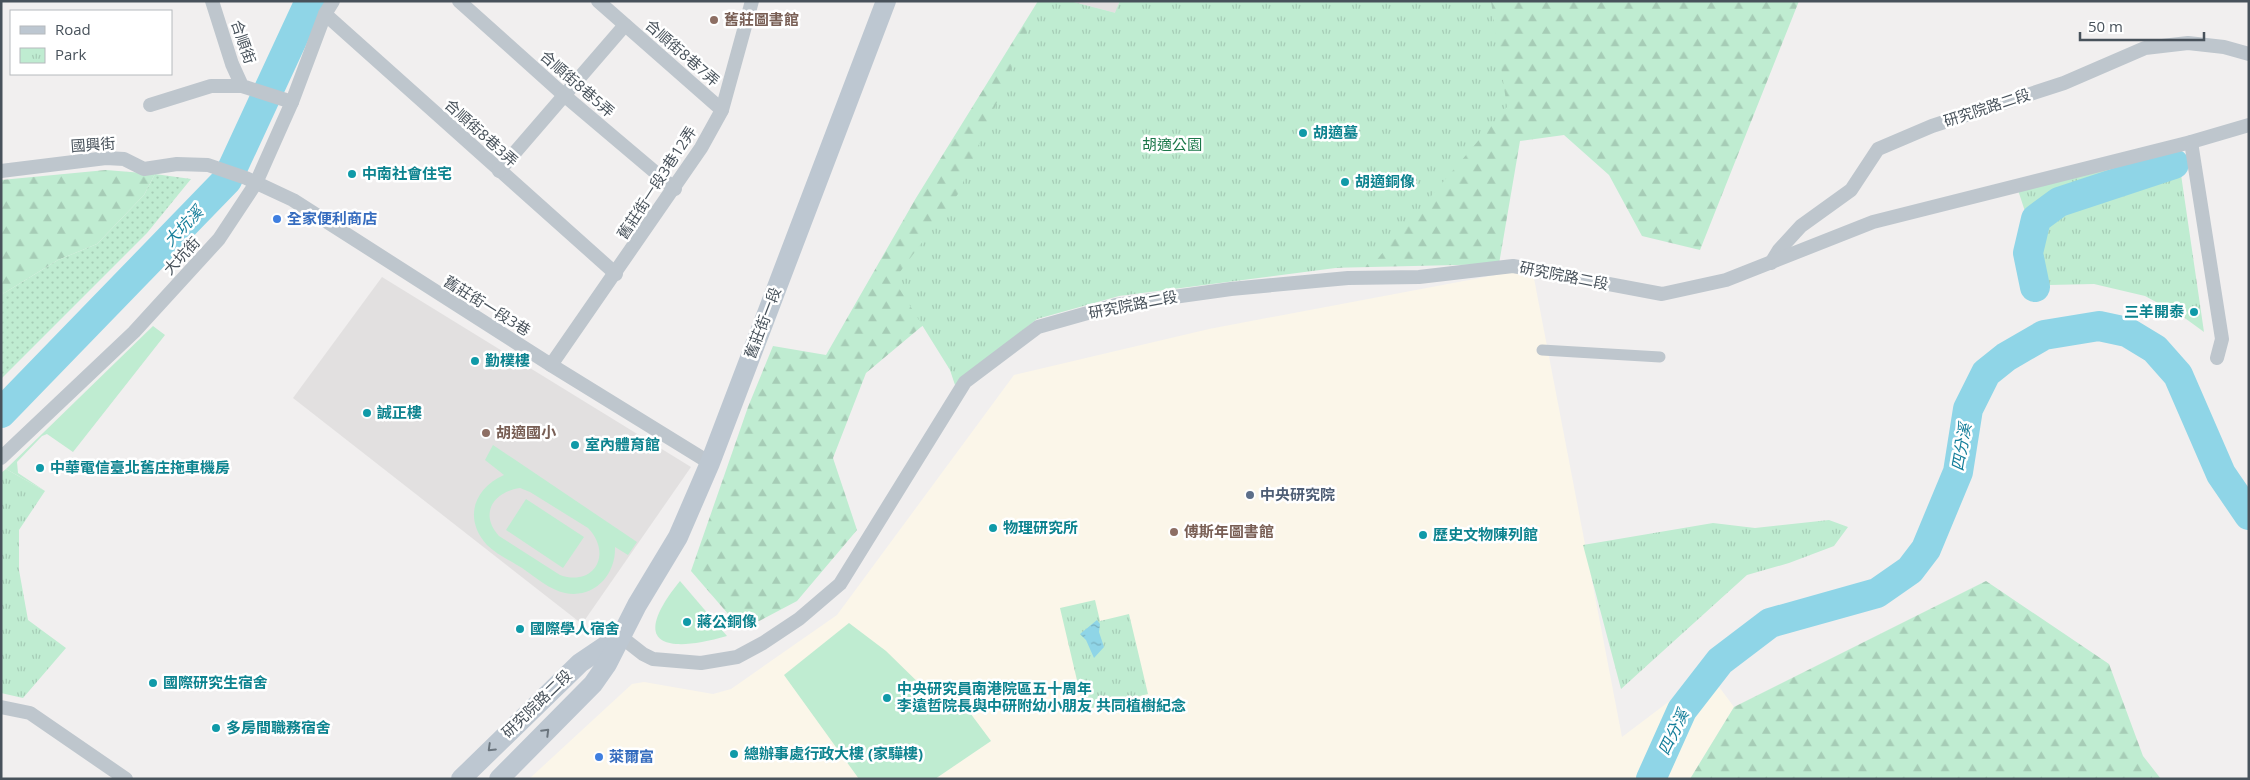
<svg xmlns="http://www.w3.org/2000/svg" width="2250" height="780" font-family="'Open Sans','Noto Sans TC',sans-serif">
<defs>
<pattern id="forest-firs" width="22" height="20" patternUnits="userSpaceOnUse" patternTransform="scale(1.25)"><rect width="22" height="20" fill="#bfecd1"/><path d="M5 1l3.5 6h-7zM16 11l3.5 6h-7z" fill="#a6ccb6"/></pattern>
<pattern id="park-tufts" width="24" height="20" patternUnits="userSpaceOnUse" patternTransform="scale(1.25)"><rect width="24" height="20" fill="#bfecd1"/><path d="M3 7l-1-3M5 7V3M7 7l1-3M15 17l-1-3M17 17v-4M19 17l1-3" fill="none" stroke="#a6ccb6"/></pattern>
<pattern id="garden-dots" width="8" height="8" patternUnits="userSpaceOnUse" patternTransform="scale(1.25)"><rect width="8" height="8" fill="#bfecd1"/><path d="M2 2h.1M6 6h.1" fill="none" stroke="#a6ccb6" stroke-width="1.8" stroke-linecap="round"/></pattern>
<pattern id="water-ripples" width="26" height="14" patternUnits="userSpaceOnUse" patternTransform="scale(1.25)"><rect width="26" height="14" fill="#8fd5e7"/><path d="M2 4q2-2 4 0t4 0M15 11q2-2 4 0t4 0" fill="none" stroke="#77afbe"/></pattern>
</defs>
<rect width="100%" height="100%" fill="#f1efef"/>
<!-- commercial -->
<polygon fill="#fbf6e9" points="1532,268 1622,737 1708,672 1734,707 1690,779 529,779 632,684 644,682 713,694 731,689 837,615 1014,375 1209,329"/>
<!-- education -->
<g fill="#e2e0e0">
<polygon points="1069,1 1120,1 1115,13"/>
<polygon points="382,277 691,467 582,624 293,398"/>
</g>
<!-- grass -->
<g fill="#bfecd1" fill-rule="evenodd">
<polygon points="153,326 165,335 73,452 47,434 42,436 17,462 18,473 45,491 6,469"/>
<path d="M 493,445 L 637,542 L 628,555 L 615,547 C 616,575 594,599 565,593 C 550,590 535,577 522,568 C 511,561 496,554 487,545 C 463,519 474,488 504,475 L 485,460 ZM 520,488 L 530,492 L 588,528 C 613,554 594,587 560,575 L 499,536 C 479,514 493,492 520,488 Z"/>
<polygon points="526,499 584,537 563,568 506,530"/>
<path d="M 680,581 L 727,636 C 665,654 628,645 680,581 Z"/>
<polygon points="849,623 886,651 929,693 947,682 991,741 935,779 859,779 784,675"/>
</g>
<!-- forest -->
<g fill="url(#forest-firs)">
<polygon points="1038,1 1069,1 1115,13 1120,1 1799,1 1700,250 1642,236 1609,175 1564,135 1520,141 1499,264 1328,268 989,281 921,327 866,373 833,458 857,530 797,601 742,630 691,571 748,407 773,346 826,355 916,198"/>
<polygon points="106,170 155,174 144,195 97,244 58,260 1,295 1,180"/>
<polygon points="1986,581 2109,664 2143,756 2161,779 1690,779 1734,707"/>
</g>
<!-- park -->
<g fill="url(#park-tufts)">
<polygon points="1040,1 1069,1 1115,13 1120,1 1491,1 1507,107 1374,263 1119,296 1037,319 955,385 950,370 894,280 958,194"/>
<polygon points="2178,154 2204,332 2182,316 2145,296 2094,284 2049,285 2018,190"/>
<polygon points="6,469 45,491 19,530 19,570 28,620 66,648 23,698 1,693 1,473"/>
<polygon points="1829,520 1848,527 1834,546 1789,563 1747,575 1621,689 1583,545 1713,523 1755,528"/>
<polygon points="1095,600 1100,621 1129,614 1148,694 1084,710 1060,608"/>
</g>
<!-- garden -->
<polygon fill="url(#garden-dots)" points="155,174 191,179 147,233 1,379 1,295 58,260 97,244 144,195"/>
<!-- water -->
<polygon fill="url(#water-ripples)" points="1097,620 1100,624 1099,632 1104,647 1094,658 1086,640 1080,634"/>
<g fill="none" stroke-linecap="round" stroke-linejoin="round">
<!-- river -->
<g stroke="#8fd5e7" stroke-width="30">
<polyline points="2035,287 2028,253 2036,219 2059,202 2174,164"/>
<polyline points="1,413 227,180 310,1"/>
<polyline points="1651,779 1682,710 1720,661 1770,623 1877,593 1910,570 1926,549 1958,472 1968,409 1986,373 2006,357 2044,335 2099,326 2127,332 2155,349 2178,375 2221,474 2249,515"/>
</g>
<!-- pedestrian -->
<polyline stroke="#bec6cd" stroke-width="11" points="1542,350 1660,357"/>
<!-- minor -->
<g stroke="#bec6cd" stroke-width="14">
<polyline points="212,1 232,64 242,86 292,102"/>
<polyline points="459,1 565,96 675,189"/>
<polyline points="598,1 722,110"/>
<polyline points="325,14 616,274"/>
<polyline points="150,105 211,86 242,86"/>
<polyline points="2191,142 2222,339 2217,358"/>
<polyline points="1,171 106,158 124,159 144,169 177,164 208,165 246,178 293,200 551,365 710,463"/>
<polyline points="499,171 625,25"/>
<polyline points="1771,263 1779,250 1801,226 1851,190 1878,149 1932,126 2064,83 2145,48 2188,43 2224,47 2249,54"/>
<polyline points="551,365 701,148 722,110 752,1"/>
<polyline points="1,458 134,332 219,239 256,183 292,102 325,14 333,1"/>
<polyline points="620,636 643,654 653,659 701,663 737,657 763,643 799,619 840,584 965,382 1038,327 1116,305 1231,289 1348,278 1419,277 1513,266 1662,294 1726,280 1873,222 2191,142 2249,125"/>
<polyline points="1,707 30,713 126,779"/>
</g>
<!-- secondary -->
<g stroke="#bdc7d1" stroke-width="20">
<polyline points="461,779 580,663 620,636"/>
<polyline points="499,779 593,684 607,664 637,605 678,537 710,463 886,1"/>
</g>
</g>
<!-- one-way arrows -->
<defs><path id="oneway-chevron" d="M-2-3.5L2.5 0L-2 3.5" fill="none" stroke-width="1.6" stroke-linecap="round" stroke-linejoin="round" transform="scale(1.25)"/></defs>
<g stroke="#6b757e">
<use href="#oneway-chevron" transform="translate(546 732) rotate(-45)"/>
<use href="#oneway-chevron" transform="translate(491 748) rotate(136)"/>
</g>
<!-- markers -->
<g fill="#8d6e63" stroke="#fff" stroke-width="2">
<circle cx="714" cy="20" r="5"/>
<circle cx="486" cy="433" r="5"/>
<circle cx="1174" cy="532" r="5"/>
</g>
<g fill="#0f9aa8" stroke="#fff" stroke-width="2">
<circle cx="1303" cy="133" r="5"/>
<circle cx="352" cy="174" r="5"/>
<circle cx="1345" cy="182" r="5"/>
<circle cx="2194" cy="312" r="5"/>
<circle cx="475" cy="361" r="5"/>
<circle cx="367" cy="413" r="5"/>
<circle cx="575" cy="445" r="5"/>
<circle cx="40" cy="468" r="5"/>
<circle cx="993" cy="528" r="5"/>
<circle cx="1423" cy="535" r="5"/>
<circle cx="687" cy="622" r="5"/>
<circle cx="520" cy="629" r="5"/>
<circle cx="153" cy="683" r="5"/>
<circle cx="887" cy="698" r="5"/>
<circle cx="216" cy="728" r="5"/>
<circle cx="734" cy="754" r="5"/>
</g>
<g fill="#3f7fe0" stroke="#fff" stroke-width="2">
<circle cx="277" cy="219" r="5"/>
<circle cx="599" cy="757" r="5"/>
</g>
<circle fill="#5c6f8a" stroke="#fff" stroke-width="2" cx="1250" cy="495" r="5"/>
<g text-anchor="middle" stroke-width="5" stroke-linejoin="round" paint-order="stroke">
<!-- education labels -->
<g font-size="15" font-weight="bold" fill="#785e54" stroke="#fff" text-anchor="start">
<text x="724" y="25">舊莊圖書館</text>
<text x="496" y="438">胡適國小</text>
<text x="1184" y="537">傅斯年圖書館</text>
</g>
<!-- street labels -->
<g font-size="15" fill="#48525b" stroke="#fff">
<text transform="translate(243 42) rotate(71)" y="5">合順街</text>
<text transform="translate(682 53) rotate(41)" y="5">合順街8巷7弄</text>
<text transform="translate(577 84) rotate(41)" y="5">合順街8巷5弄</text>
<text transform="translate(1987 108) rotate(-18)" y="5">研究院路二段</text>
<text transform="translate(481 133) rotate(42)" y="5">合順街8巷3弄</text>
<text transform="translate(93 145) rotate(-4)" y="5">國興街</text>
<text transform="translate(657 183) rotate(-57)" y="5">舊莊街一段3巷12弄</text>
<text transform="translate(182 256) rotate(-47)" y="5">大坑街</text>
<text transform="translate(1564 276) rotate(11)" y="5">研究院路二段</text>
<text transform="translate(1133 305) rotate(-11)" y="5">研究院路二段</text>
<text transform="translate(487 306) rotate(32)" y="5">舊莊街一段3巷</text>
<text transform="translate(763 323) rotate(-69)" y="5">舊莊街一段</text>
<text transform="translate(537 704) rotate(-44)" y="5">研究院路二段</text>
</g>
<!-- culture labels -->
<g font-size="15" font-weight="bold" fill="#0d838f" stroke="#fff" text-anchor="start">
<text x="1313" y="138">胡適墓</text>
<text x="362" y="179">中南社會住宅</text>
<text x="1355" y="187">胡適銅像</text>
<text x="2184" y="317" text-anchor="end">三羊開泰</text>
<text x="485" y="366">勤樸樓</text>
<text x="377" y="418">誠正樓</text>
<text x="585" y="450">室內體育館</text>
<text x="50" y="473">中華電信臺北舊庄拖車機房</text>
<text x="1003" y="533">物理研究所</text>
<text x="1433" y="540">歷史文物陳列館</text>
<text x="697" y="627">蔣公銅像</text>
<text x="530" y="634">國際學人宿舍</text>
<text x="163" y="688">國際研究生宿舍</text>
<text x="897" y="694">中央研究員南港院區五十周年<tspan x="897" dy="17">李遠哲院長與中研附幼小朋友 共同植樹紀念</tspan></text>
<text x="226" y="733">多房間職務宿舍</text>
<text x="744" y="759">總辦事處行政大樓 (家驊樓)</text>
</g>
<!-- park labels -->
<g font-size="15" fill="#1c784a" stroke="#fff">
<text x="1172" y="150">胡適公園</text>
</g>
<!-- shop labels -->
<g font-size="15" font-weight="bold" fill="#366cbe" stroke="#fff" text-anchor="start">
<text x="287" y="224">全家便利商店</text>
<text x="609" y="762">萊爾富</text>
</g>
<!-- service labels -->
<g font-size="15" font-weight="bold" fill="#4e5e75" stroke="#fff" text-anchor="start">
<text x="1260" y="500">中央研究院</text>
</g>
<!-- water labels -->
<g font-size="16" font-style="italic" fill="#147e9a" stroke="#fff">
<text transform="translate(183 226) rotate(-46)" y="6">大坑溪</text>
<text transform="translate(1961 447) rotate(-80)" y="6">四分溪</text>
<text transform="translate(1673 732) rotate(-64)" y="6">四分溪</text>
</g>
</g>
<!-- border -->
<rect width="2250" height="780" fill="none" stroke="#48525b" stroke-width="5"/>
<!-- legend -->
<rect x="10" y="10" width="162" height="65" fill="#ffffff" stroke="#b6babd"/>
<rect x="20" y="26" width="25" height="8" fill="#bdc7d1" stroke="#b6babd"/>
<text x="55" y="35" font-size="15" fill="#48525b">Road</text>
<rect x="20" y="48" width="25" height="15" fill="url(#park-tufts)" stroke="#b6babd"/>
<text x="55" y="60" font-size="15" fill="#48525b">Park</text>
<!-- scale -->
<path d="M2080 32v8h124v-8" fill="none" stroke="#48525b" stroke-width="2.5"/>
<text x="2088" y="32" font-size="15" fill="#48525b" stroke="#ffffff" stroke-width="4" paint-order="stroke">50 m</text>
</svg>
